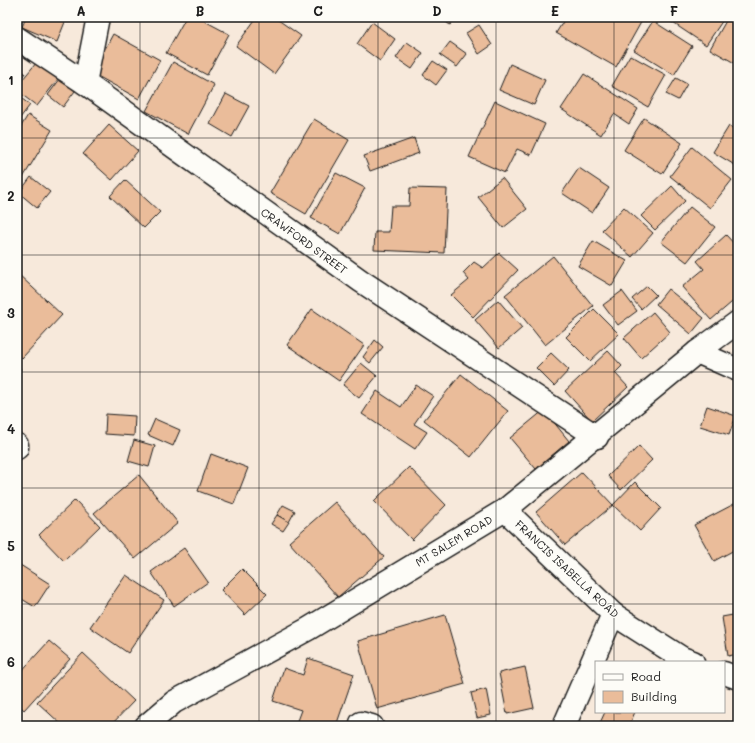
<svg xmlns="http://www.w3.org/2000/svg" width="755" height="743" font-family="Mali,sans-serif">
<rect width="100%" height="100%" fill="#f7e9db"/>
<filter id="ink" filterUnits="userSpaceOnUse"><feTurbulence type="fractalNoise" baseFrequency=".025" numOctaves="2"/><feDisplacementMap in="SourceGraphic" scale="8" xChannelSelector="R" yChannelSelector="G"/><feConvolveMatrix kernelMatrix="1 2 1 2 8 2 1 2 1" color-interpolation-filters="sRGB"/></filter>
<g filter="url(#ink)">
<!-- building -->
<g fill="#eabc9a" stroke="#1c1c1c">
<polygon points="26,17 67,17 57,42 22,27"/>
<polygon points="186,17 197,17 229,34 207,75 166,53"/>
<polygon points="257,17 274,17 301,36 274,74 236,46"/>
<polygon points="439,17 456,17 450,25"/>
<polygon points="566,17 644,17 616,67 556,33"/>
<polygon points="664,17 725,17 706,45"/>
<polygon points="727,19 738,25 738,65 710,49"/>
<polygon points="653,21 692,46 674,75 634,50"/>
<polygon points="372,22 395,39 380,61 357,44"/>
<polygon points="479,25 492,45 479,54 466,33"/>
<polygon points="113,34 160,60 139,99 92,73"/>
<polygon points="407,42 423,53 412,69 396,58"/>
<polygon points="450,42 467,54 457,67 440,55"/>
<polygon points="630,55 666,75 648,107 612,86"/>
<polygon points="433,61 447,70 436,85 423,75"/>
<polygon points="37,62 59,78 37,106 17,91 17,86"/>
<polygon points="173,62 214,85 188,134 146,111"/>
<polygon points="510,64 545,80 534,105 499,90"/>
<polygon points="17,67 25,73 17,84"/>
<polygon points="584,74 638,109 629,124 614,114 601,135 561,109"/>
<polygon points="676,78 687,84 678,100 666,94"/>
<polygon points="60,79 75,91 63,107 48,95"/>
<polygon points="226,94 249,106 232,137 210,124"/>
<polygon points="17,95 30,105 17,122"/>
<polygon points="495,101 545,124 531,155 517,149 505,173 469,157"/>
<polygon points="28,115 52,130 21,181 17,178 17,133"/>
<polygon points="644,118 682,143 662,174 624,150"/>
<polygon points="314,119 349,140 306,214 270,193"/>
<polygon points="109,125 138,151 112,180 83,154"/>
<polygon points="729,126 738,131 738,167 713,152"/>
<polygon points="414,138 419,153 370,171 364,156"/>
<polygon points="692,147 732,180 710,208 670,176"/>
<polygon points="579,168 609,188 592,213 562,193"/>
<polygon points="336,173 365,188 340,234 311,218"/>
<polygon points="31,177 50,192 37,208 19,193"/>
<polygon points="502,178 527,209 503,228 478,197"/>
<polygon points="125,180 160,212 144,228 110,196"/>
<polygon points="672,186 685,201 655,230 641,216"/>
<polygon points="410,188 447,189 444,253 374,250 375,232 389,232 391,206 409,206"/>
<polygon points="624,207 653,233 632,257 602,230"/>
<polygon points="690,207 715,227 687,262 661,242"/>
<polygon points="726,235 738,248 738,297 711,320 682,287 704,269 697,261"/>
<polygon points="593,241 627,261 612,286 578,266"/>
<polygon points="499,253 518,270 473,317 451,295 469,280 463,273 474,262 483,268"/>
<polygon points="553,256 593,306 545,345 505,295"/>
<polygon points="17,273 62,315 22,358 17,353"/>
<polygon points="647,286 656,295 641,309 632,299"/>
<polygon points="668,289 704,318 691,334 656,304"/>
<polygon points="622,291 637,311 618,325 603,305"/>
<polygon points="498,300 522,328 499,348 475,320"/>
<polygon points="312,309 364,345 339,381 287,345"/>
<polygon points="594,309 619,334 590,361 566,337"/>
<polygon points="653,312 670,332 641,358 624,338"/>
<polygon points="375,340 383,347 370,363 363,357"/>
<polygon points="608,351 622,366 615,373 628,387 592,421 565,391"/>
<polygon points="551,353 569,370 554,386 536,368"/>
<polygon points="361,363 377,376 359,398 343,385"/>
<polygon points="17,365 21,369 17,374"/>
<polygon points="461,374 508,411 471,457 424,420"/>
<polygon points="416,385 433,396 414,424 427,432 415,449 362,414 377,391 401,407"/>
<polygon points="707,406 736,416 729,435 700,426"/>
<polygon points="544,410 569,441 536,469 510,438"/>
<polygon points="106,414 135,416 134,436 105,434"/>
<polygon points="155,419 180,430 173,446 148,435"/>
<polygon points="134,440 155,446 149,467 128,461"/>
<polygon points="639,446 652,460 621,490 608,476"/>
<polygon points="211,454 248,468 234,504 198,491"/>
<polygon points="738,461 738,474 735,474"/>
<polygon points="409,467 446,505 412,540 374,501"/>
<polygon points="582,472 613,505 565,545 536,512"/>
<polygon points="139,475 178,523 135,559 94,513"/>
<polygon points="635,482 661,508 640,531 613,505"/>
<polygon points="75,500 100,526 64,561 39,535"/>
<polygon points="335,502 384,557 338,597 289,542"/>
<polygon points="738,502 738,548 714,561 694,525"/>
<polygon points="283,505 295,511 289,522 277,515"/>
<polygon points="277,515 289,522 283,531 271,524"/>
<polygon points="184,548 208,582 174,606 151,572"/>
<polygon points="738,548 738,561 733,551"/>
<polygon points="17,563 50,584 35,607 17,596"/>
<polygon points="242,569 267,594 245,615 221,590"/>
<polygon points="126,575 164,600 128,653 90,627"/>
<polygon points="738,614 738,654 728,656 722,617"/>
<polygon points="445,615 465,684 377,709 358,641"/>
<polygon points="49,641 70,659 24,710 17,703 17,676"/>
<polygon points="83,653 134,701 110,726 63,726 37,702"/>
<polygon points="308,658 354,674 336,726 295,726 301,710 273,701 284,668 303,675"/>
<polygon points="525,667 534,708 507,714 499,673"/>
<polygon points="486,689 491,715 477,718 471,693"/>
<polygon points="605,712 635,712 629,726 607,726 600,723"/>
<polygon points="728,722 729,726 705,726"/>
</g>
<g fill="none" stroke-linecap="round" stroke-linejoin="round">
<defs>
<g id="minor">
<polyline points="17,38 85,83 361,281 597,437"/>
<polyline points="85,83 98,17"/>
<polyline points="697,352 738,370"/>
<polyline points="17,445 17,448"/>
<polyline points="505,510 613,614 682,658 693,662"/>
<polyline points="724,673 738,678"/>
<polyline points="361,723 372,726"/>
<polyline points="146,726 174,702 308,629 505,510 697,352 738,322"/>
<polyline points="564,726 613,614"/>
</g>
</defs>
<!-- minor casing -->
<use href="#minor" stroke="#1c1c1c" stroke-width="25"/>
<!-- minor -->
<use href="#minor" stroke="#fdfcf7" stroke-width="22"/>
</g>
</g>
<!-- grid -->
<path fill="none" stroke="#1c1c1c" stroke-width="1" stroke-opacity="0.55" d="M 140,17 L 140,726M 259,17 L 259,726M 378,17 L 378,726M 496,17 L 496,726M 614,17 L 614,662M 17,138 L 738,138M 17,255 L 738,255M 17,372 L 738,372M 17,488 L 738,488M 17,604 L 738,604M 614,712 L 614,726"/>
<g text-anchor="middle" stroke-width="3" stroke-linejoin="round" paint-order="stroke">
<!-- street labels -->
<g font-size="11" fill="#1c1c1c" stroke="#fdfcf7">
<text transform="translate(304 241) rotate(36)" y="4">CRAWFORD STREET</text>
<text transform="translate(454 541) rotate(-31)" y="4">MT SALEM ROAD</text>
<text transform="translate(567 569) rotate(43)" y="4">FRANCIS ISABELLA ROAD</text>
</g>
</g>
<!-- margin -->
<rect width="755" height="743" fill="none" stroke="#fdfcf7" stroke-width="44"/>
<!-- legend -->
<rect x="595" y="661" width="130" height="52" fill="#fdfcf7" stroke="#a3a29f"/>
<rect x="603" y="674" width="20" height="6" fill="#fdfcf7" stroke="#a3a29f"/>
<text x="631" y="681" font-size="12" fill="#1c1c1c">Road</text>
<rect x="603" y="691" width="20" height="12" fill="#eabc9a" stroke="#a3a29f"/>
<text x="631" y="701" font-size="12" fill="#1c1c1c">Building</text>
<rect x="22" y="22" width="711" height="699" fill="none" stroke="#1c1c1c" stroke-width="1.5"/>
<g font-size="13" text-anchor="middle" font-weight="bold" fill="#1c1c1c">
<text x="81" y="16">A</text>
<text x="200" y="16">B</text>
<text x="318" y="16">C</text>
<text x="437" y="16">D</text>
<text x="555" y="16">E</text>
<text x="674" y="16">F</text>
<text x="11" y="85">1</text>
<text x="11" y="201">2</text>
<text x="11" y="318">3</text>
<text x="11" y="434">4</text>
<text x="11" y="551">5</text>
<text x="11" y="667">6</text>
</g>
</svg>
